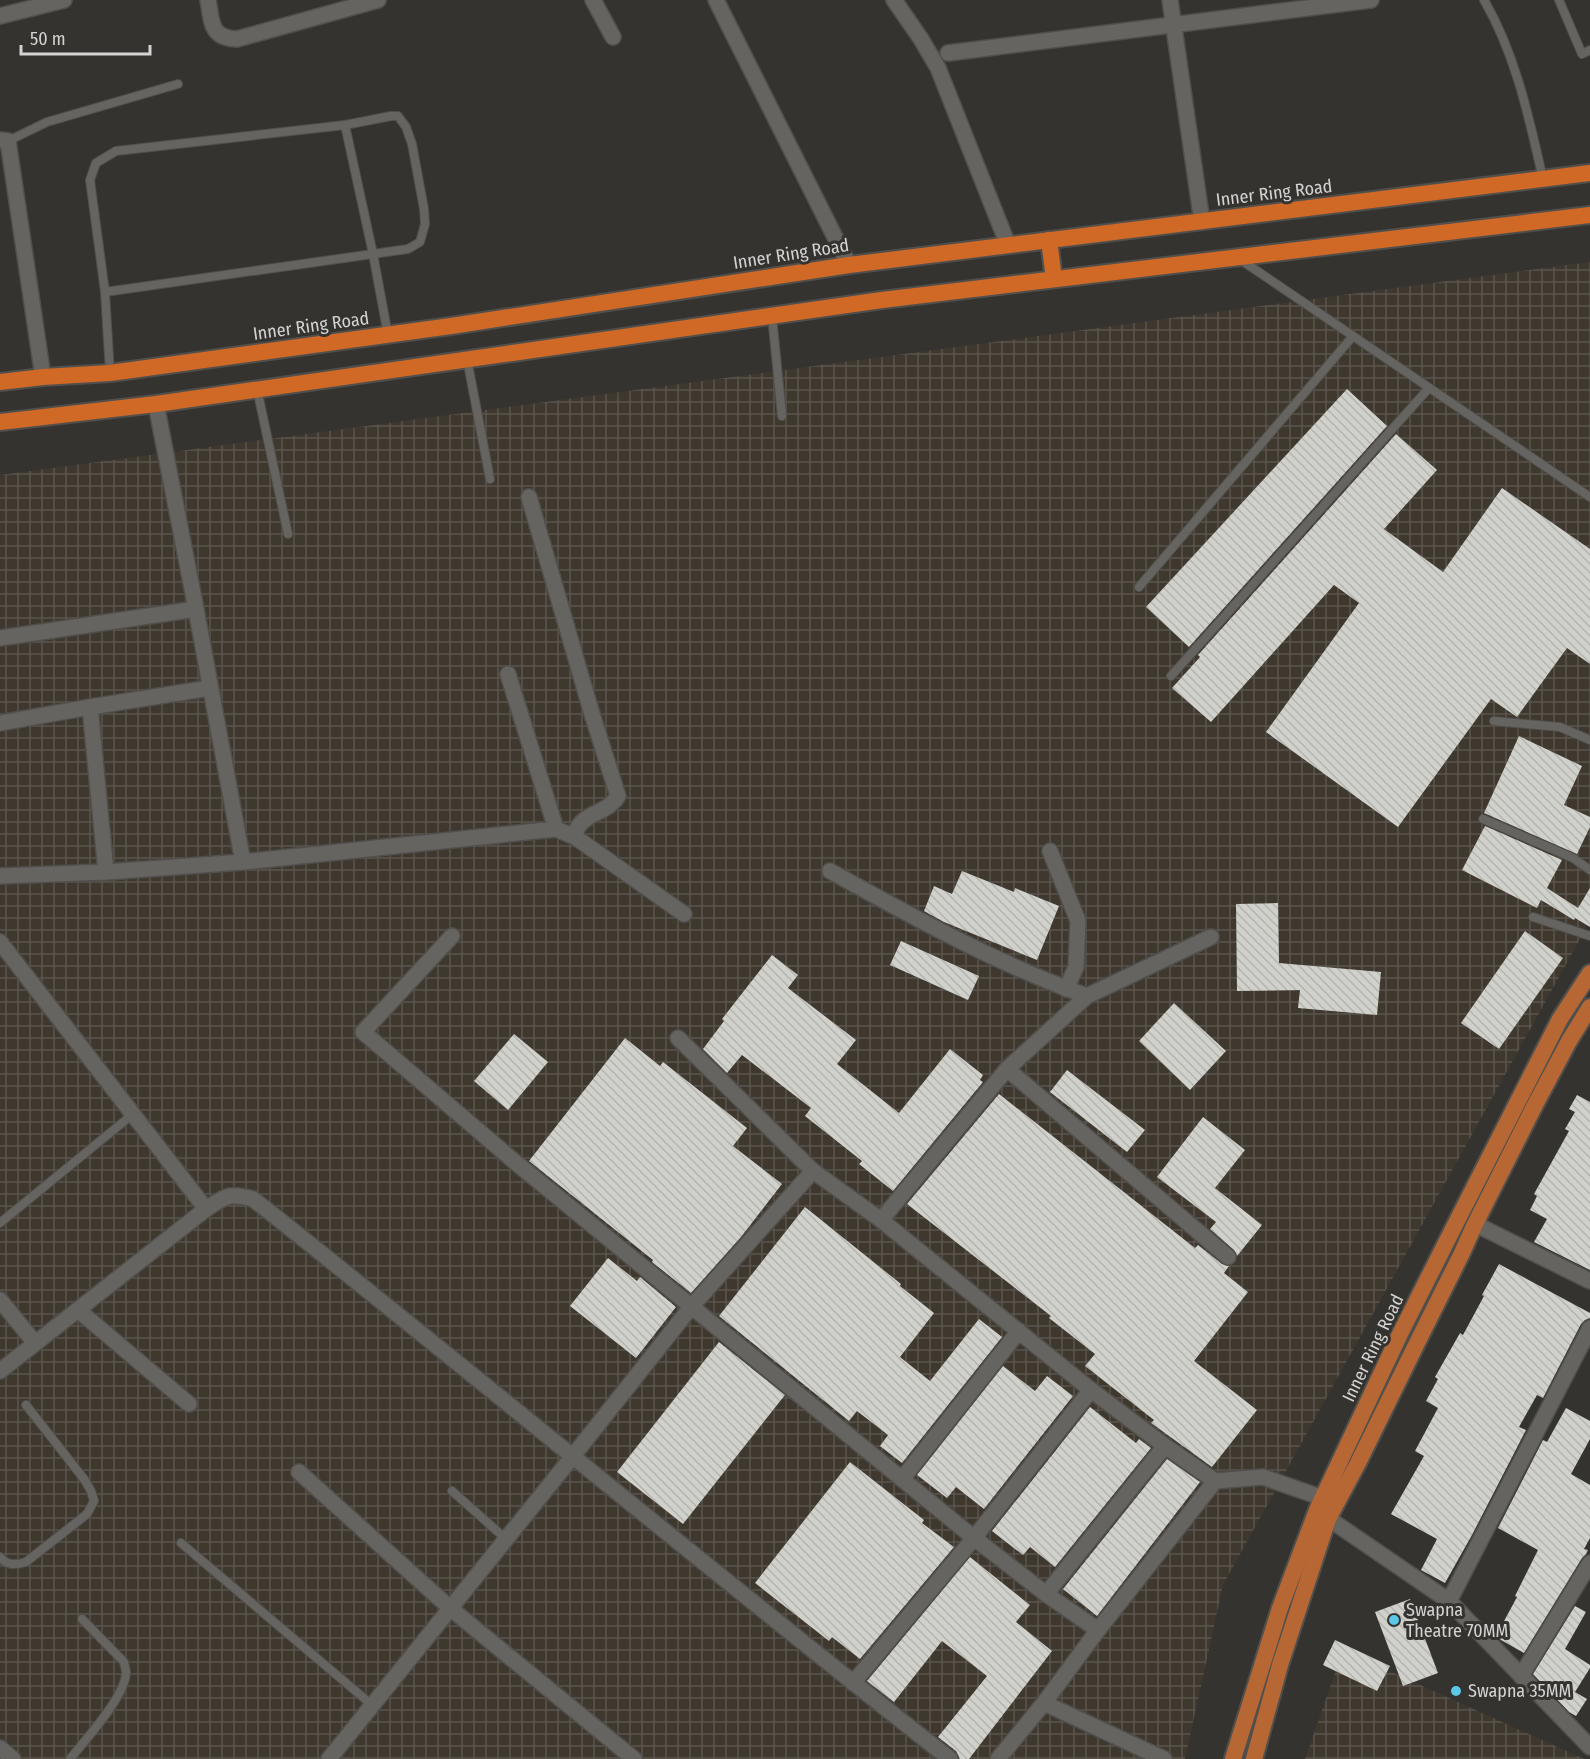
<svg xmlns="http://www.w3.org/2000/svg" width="1590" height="1759" font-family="'Fira Sans Condensed',sans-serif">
<defs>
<pattern id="industrial-grid" width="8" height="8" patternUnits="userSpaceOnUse" patternTransform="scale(1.5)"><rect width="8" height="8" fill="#3e382f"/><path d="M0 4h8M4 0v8" fill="none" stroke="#59544c"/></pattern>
<pattern id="building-back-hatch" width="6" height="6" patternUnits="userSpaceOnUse" patternTransform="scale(1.5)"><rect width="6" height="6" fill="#d1d1cc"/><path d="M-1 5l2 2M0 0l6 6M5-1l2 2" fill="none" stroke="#b4b4b0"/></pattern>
</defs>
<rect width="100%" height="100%" fill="#353330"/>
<!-- industrial -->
<g fill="url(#industrial-grid)">
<polygon points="1590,262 1590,921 1223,1585 1185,1759 0,1759 0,475"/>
<polygon points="1343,1650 1584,1759 1305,1759"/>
</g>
<!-- building -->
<g fill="url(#building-back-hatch)">
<polygon points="1347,389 1387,426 1189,647 1146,607"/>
<polygon points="1396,434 1437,470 1384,529 1443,572 1502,488 1590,549 1590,664 1567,648 1517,717 1491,699 1398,827 1266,732 1359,603 1334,585 1211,722 1172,688 1200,657 1198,655"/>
<polygon points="1519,736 1582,766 1564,805 1590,817 1590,827 1577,854 1484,813"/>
<polygon points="1485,826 1562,860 1547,888 1578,908 1590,888 1590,927 1575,918 1574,920 1541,900 1537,908 1462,870"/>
<polygon points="962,871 1014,892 1015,888 1059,906 1037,960 944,922 924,911 934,886 952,894"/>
<polygon points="1278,903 1279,963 1381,972 1377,1015 1298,1008 1300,990 1237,991 1236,904"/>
<polygon points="1525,931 1563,958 1499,1049 1461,1023"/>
<polygon points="901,941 979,976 968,1000 890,965"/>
<polygon points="772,955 798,975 788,988 856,1040 837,1064 899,1113 950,1049 983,1075 980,1080 983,1082 893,1191 859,1164 862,1161 805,1116 811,1108 742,1055 727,1073 703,1049 724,1021 722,1019"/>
<polygon points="1174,1003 1226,1051 1190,1090 1139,1041"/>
<polygon points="514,1034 548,1062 508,1110 474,1081"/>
<polygon points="625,1038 660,1066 663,1062 747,1128 733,1146 782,1184 741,1237 691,1293 652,1262 653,1260 529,1161"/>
<polygon points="1067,1070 1145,1130 1127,1152 1050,1092"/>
<polygon points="999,1094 1195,1248 1198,1245 1222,1264 1229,1266 1224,1273 1248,1292 1194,1361 1257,1410 1212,1467 1151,1423 1154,1420 1085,1366 1095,1354 1049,1318 1051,1316 907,1204"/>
<polygon points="1577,1095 1590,1102 1590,1270 1534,1242 1547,1219 1530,1210 1537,1196 1534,1194 1569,1131 1565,1129 1575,1112 1569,1109"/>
<polygon points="1203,1117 1245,1150 1215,1188 1262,1225 1237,1256 1234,1250 1210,1229 1216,1222 1157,1177"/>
<polygon points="805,1207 901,1284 900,1286 934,1313 900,1357 930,1381 979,1319 1002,1337 902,1463 880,1446 888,1435 857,1411 849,1421 719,1316"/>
<polygon points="608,1258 637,1281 640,1277 676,1307 636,1358 570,1306"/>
<polygon points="1499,1264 1590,1313 1590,1318 1585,1320 1581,1324 1543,1398 1537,1395 1519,1427 1526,1430 1472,1535 1445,1583 1421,1570 1437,1539 1391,1514 1424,1456 1415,1451 1438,1408 1426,1401 1438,1379 1435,1377 1460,1333 1463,1335 1484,1296 1482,1295"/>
<polygon points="719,1342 785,1395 683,1524 617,1472"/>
<polygon points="1003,1366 1035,1391 1047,1376 1073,1396 984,1509 956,1487 947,1498 917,1475"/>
<polygon points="1090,1407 1136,1443 1139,1439 1151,1448 1055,1567 1030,1547 1023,1555 992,1531"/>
<polygon points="1566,1408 1590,1421 1590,1439 1571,1474 1590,1485 1590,1538 1584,1549 1588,1550 1586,1554 1582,1558 1524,1653 1501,1640 1496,1636 1517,1597 1515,1596 1538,1550 1498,1528 1543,1440 1547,1442"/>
<polygon points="1167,1459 1200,1482 1097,1616 1063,1589"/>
<polygon points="850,1462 924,1520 922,1523 954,1547 860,1659 832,1637 829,1641 755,1583"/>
<polygon points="970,1557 1030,1605 1016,1622 1052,1651 969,1759 960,1759 956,1751 938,1737 987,1676 942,1641 894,1702 867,1681"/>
<polygon points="1410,1599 1438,1673 1403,1686 1375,1612"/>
<polygon points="1575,1606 1586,1612 1565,1649 1590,1665 1590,1668 1575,1692 1587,1699 1576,1716 1569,1712 1533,1674"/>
<polygon points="1335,1640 1390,1666 1377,1691 1323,1665"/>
</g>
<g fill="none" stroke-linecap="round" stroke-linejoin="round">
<defs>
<g id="service">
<path d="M 1484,0 C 1516,55 1529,118 1543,179"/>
<polyline points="1559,0 1582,54 1590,50"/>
<polyline points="345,125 373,254 388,335"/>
<polyline points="8,141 47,122 178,84"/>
<polyline points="1241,260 1590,497"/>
<polyline points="105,292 408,249 420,242 425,224 424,209 412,144 406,127 398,116 391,116 345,125 116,151 96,163 90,180 105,292 110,373"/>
<polyline points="772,316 782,416"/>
<polyline points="467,359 490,479"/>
<polyline points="257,389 288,534"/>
<polyline points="1139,587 1353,336"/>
<polyline points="1171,676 1429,388"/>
<polyline points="1494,721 1560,727 1590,740"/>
<polyline points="1483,819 1573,858 1590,870"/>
<polyline points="1533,917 1590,936"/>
<polyline points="0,1223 133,1114"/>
<polyline points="452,1491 506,1539"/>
<polyline points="181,1543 372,1705"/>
<path d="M 0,1557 C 7,1566 16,1565 26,1562 L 87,1514 L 94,1501 L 91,1491 L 84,1479 L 26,1405"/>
<path d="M 70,1759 C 85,1740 126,1696 126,1672 C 126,1670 124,1664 124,1662 L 82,1619"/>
</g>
<g id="minor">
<path d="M 208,0 C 212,22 210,38 237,39 L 378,0"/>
<polyline points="593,0 613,37"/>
<polyline points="716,0 849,265"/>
<polyline points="894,0 921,39 938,68 1008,245"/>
<polyline points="1170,0 1202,222"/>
<polyline points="0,16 64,0"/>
<polyline points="948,53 1371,0"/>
<polyline points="0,140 8,141 43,377"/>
<polyline points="156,404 196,609 243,862"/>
<path d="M 529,497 L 592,714 L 618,796 C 608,813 587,812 578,827 C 576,830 576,833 575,837"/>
<polyline points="0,638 196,609"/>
<polyline points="508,674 556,829"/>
<polyline points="90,707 106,872"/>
<polyline points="0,723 90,707 210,688"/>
<polyline points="1050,851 1078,921 1076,967 1066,989"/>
<path d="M 830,871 C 913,917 997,964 1087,996"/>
<polyline points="0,876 106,872 243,862 556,829 575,837 684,914"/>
<polyline points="452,936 363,1032 515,1162 974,1538 1046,1594 1098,1630"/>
<polyline points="0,942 206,1209"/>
<polyline points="678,1038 813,1171 881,1220 1091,1390 1165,1446 1215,1481 1263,1477 1323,1498"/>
<polyline points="1007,1069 1228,1257"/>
<polyline points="881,1220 1007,1069 1087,996 1211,937"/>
<polyline points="1475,1224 1590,1281"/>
<polyline points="0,1300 35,1343"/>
<polyline points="78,1310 189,1404"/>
<path d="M 0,1371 L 206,1209 C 226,1196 229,1192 253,1199 C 487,1384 715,1575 950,1759"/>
<polyline points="299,1472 450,1608 634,1759"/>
<polyline points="902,1479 1019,1331"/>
<polyline points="1319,1512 1449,1601 1590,1747"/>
<polyline points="1046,1594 1165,1446"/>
<polyline points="1449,1601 1590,1328"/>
<polyline points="1521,1676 1590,1563"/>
<polyline points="853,1683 974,1538 1091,1390"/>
<polyline points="1044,1703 1164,1759"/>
<polyline points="0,1748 13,1759"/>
<polyline points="329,1759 573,1456 691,1307 813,1171"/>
<polyline points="998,1759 1044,1703 1098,1630 1215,1481"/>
</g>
<g id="primary">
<polyline points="1233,1759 1280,1608 1317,1510 1399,1336 1458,1219 1560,1019 1590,973"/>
<polyline points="1254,1759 1280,1665 1328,1519 1358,1463 1418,1341 1461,1255 1475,1224 1536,1103 1569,1041 1590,1007"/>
</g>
<g id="trunk">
<polyline points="1049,240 1054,279"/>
<polyline points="0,382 43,377 110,373 451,326 849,265 1590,173"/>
<polyline points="0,422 156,404 882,300 1590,215"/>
</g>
</defs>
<!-- service casing -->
<use href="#service" stroke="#504f4c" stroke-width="10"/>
<!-- minor casing -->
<use href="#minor" stroke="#504f4c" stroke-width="18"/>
<!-- primary casing -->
<use href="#primary" stroke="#504f4c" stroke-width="20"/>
<!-- trunk casing -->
<use href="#trunk" stroke="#504f4c" stroke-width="20"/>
<!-- service -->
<use href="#service" stroke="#666460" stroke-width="8"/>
<!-- minor -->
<use href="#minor" stroke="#666460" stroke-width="15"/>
<!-- primary -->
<use href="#primary" stroke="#b66734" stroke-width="16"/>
<!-- trunk -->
<use href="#trunk" stroke="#d06826" stroke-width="16"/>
</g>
<!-- markers -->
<g fill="#5cc7e8" stroke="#353330" stroke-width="2">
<circle cx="1394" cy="1620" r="6"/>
<circle cx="1456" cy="1691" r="6"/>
</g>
<g text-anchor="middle" stroke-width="6" stroke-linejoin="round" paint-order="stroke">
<!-- street labels -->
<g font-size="18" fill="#d4d3d1" stroke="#353330">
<text transform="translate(1274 193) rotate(-7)" y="6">Inner Ring Road</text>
<text transform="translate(791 254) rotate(-9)" y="6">Inner Ring Road</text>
<text transform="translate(311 326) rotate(-8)" y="6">Inner Ring Road</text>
<text transform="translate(1373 1348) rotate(-64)" y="6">Inner Ring Road</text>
</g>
<!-- poi labels -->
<g font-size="18" fill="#d4d3d1" stroke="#353330" text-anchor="start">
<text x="1406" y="1616">Swapna<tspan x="1406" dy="21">Theatre 70MM</tspan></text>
<text x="1468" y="1697">Swapna 35MM</text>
</g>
</g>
<!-- scale -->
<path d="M21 45v9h129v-9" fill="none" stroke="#d4d3d1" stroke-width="3"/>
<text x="30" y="45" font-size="18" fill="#d4d3d1" stroke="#353330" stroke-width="4.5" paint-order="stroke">50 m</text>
</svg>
